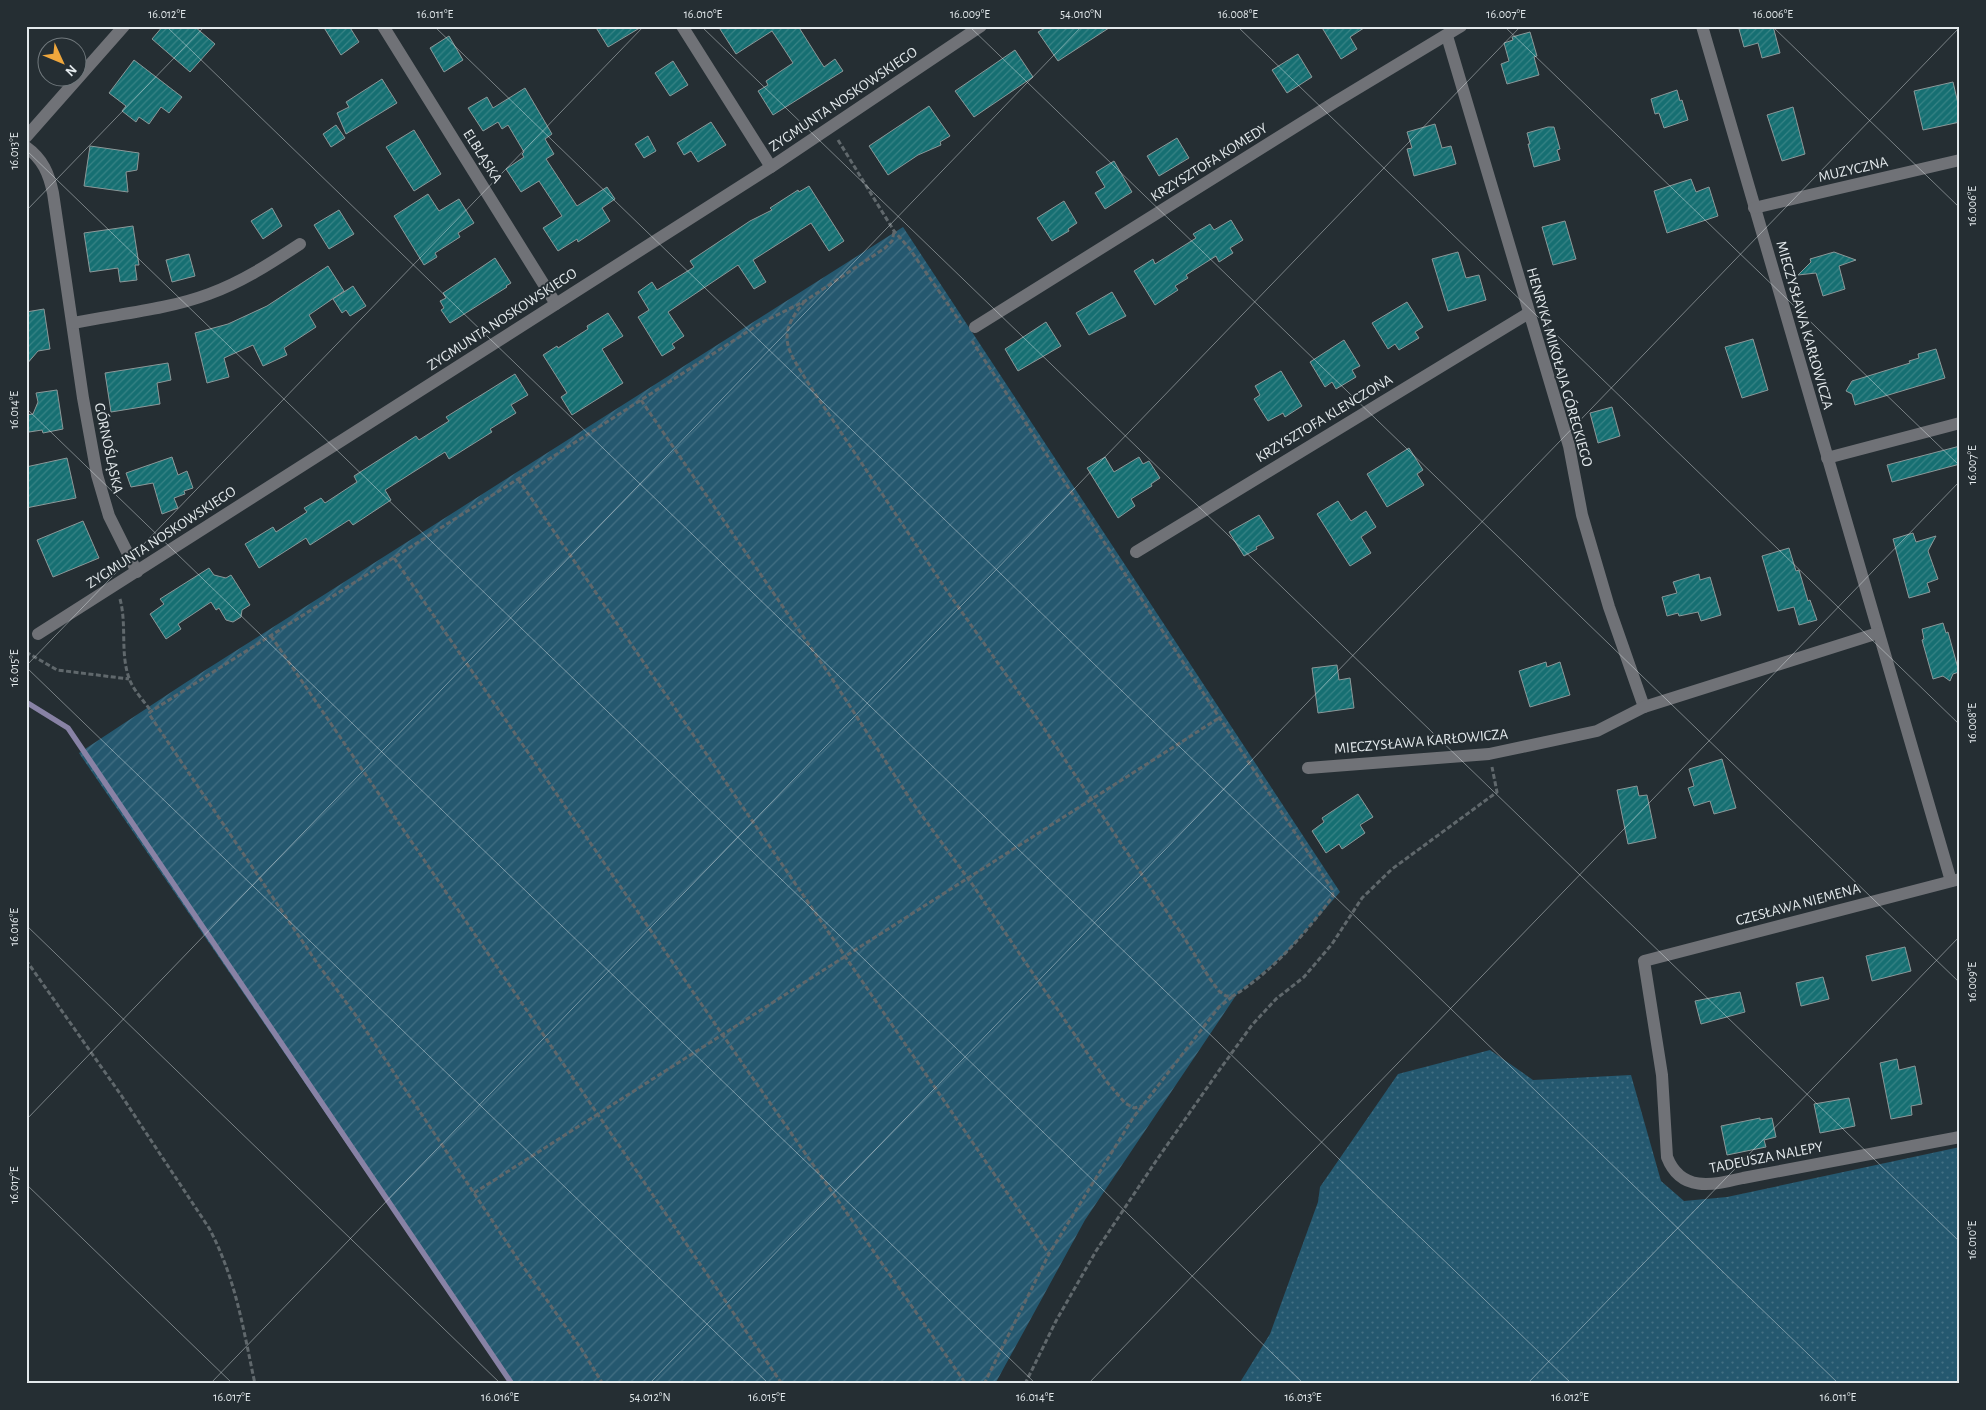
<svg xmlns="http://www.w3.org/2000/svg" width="1986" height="1410" font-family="'Alegreya Sans',sans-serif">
<defs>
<pattern id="grass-dots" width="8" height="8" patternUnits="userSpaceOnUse" patternTransform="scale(1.25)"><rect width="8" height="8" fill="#25586f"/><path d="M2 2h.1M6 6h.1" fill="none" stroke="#447084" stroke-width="1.8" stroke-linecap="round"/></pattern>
<pattern id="garden-furrows" width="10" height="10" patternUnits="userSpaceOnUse" patternTransform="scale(1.25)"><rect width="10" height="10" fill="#25586f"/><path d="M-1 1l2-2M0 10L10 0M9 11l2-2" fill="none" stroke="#447084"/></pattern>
<pattern id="building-hatch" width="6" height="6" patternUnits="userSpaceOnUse" patternTransform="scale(1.25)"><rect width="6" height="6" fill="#166f72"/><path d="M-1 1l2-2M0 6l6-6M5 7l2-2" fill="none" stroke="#388486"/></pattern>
</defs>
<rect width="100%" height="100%" fill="#252e33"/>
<!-- grass -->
<polygon fill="url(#grass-dots)" points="1490,1050 1533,1080 1631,1075 1661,1181 1684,1201 1727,1197 1960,1147 1960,1384 1239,1384 1270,1334 1318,1202 1320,1187 1398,1074"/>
<!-- garden -->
<polygon fill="url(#garden-furrows)" points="903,227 1340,892 1285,954 1237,994 1085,1220 995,1384 511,1384 79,753 185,683"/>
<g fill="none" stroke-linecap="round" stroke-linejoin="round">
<!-- stream -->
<polyline stroke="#8882a5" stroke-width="5.5" points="26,702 68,728 512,1384"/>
</g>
<!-- building -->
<g fill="url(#building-hatch)" stroke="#8b9899">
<polygon points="163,26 194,26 215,44 190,72 152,39"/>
<polygon points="323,26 349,26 359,42 341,55"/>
<polygon points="595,26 643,26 608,47"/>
<polygon points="718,26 798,26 824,67 835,59 843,71 773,115 758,91 768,85 766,81 793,63 784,49 772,31 736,54"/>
<polygon points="1049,26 1112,26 1058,61 1038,32"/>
<polygon points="1321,26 1367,26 1350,37 1357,49 1341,59"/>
<polygon points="1747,26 1773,26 1780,53 1762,58 1758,43 1744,47 1739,29"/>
<polygon points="1530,32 1537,56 1534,57 1539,75 1507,84 1501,64 1509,61 1504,43 1513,40 1512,37"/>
<polygon points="449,36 463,60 444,72 430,48"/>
<polygon points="1015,50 1033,77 974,117 955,91"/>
<polygon points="1298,54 1312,77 1287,93 1272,70"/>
<polygon points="134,60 182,97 169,113 161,107 149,124 139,117 136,122 122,111 126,106 109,93"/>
<polygon points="673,61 688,85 670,96 655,73"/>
<polygon points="382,79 397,103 346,134 337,113 349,107 346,102"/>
<polygon points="1953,82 1960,112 1960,122 1923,130 1914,91"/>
<polygon points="525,88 552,134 545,139 554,154 546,159 577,206 607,187 615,199 602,208 610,221 578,242 577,239 558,251 543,228 562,216 539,181 521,192 506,169 524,157 522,154 524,152 508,125 502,129 498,122 483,131 468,108 487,97 493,108"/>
<polygon points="1677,90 1680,101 1682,100 1688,120 1664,128 1659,113 1655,114 1651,99"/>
<polygon points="929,106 950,136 940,142 941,145 918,155 888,175 869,146"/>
<polygon points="1793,107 1805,154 1782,161 1767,115"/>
<polygon points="711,122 726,145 698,162 691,151 684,155 677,143"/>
<polygon points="1435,124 1442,148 1451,146 1456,164 1414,176 1407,149 1412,148 1407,132"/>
<polygon points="336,125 345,138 331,147 323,134"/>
<polygon points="1548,127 1554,127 1560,149 1557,150 1560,160 1534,167 1528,144 1530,144 1527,133"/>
<polygon points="414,130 441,174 414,191 386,147"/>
<polygon points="648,136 656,151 644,158 635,144"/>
<polygon points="1177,138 1189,158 1159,176 1147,156"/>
<polygon points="90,146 139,153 137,170 126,172 128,192 84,186"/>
<polygon points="1114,161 1132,192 1105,209 1095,193 1105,187 1096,172"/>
<polygon points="1691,179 1696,192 1709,187 1718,216 1667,233 1654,191"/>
<polygon points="809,186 844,241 829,251 811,223 753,260 766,282 754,289 738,265 668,312 684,336 672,344 675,348 662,356 638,317 649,310 638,292 652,282 657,290 694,267 690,261 750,221 772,210 770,208 798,190 799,192"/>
<polygon points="428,194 439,211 459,199 474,223 458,233 460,237 435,253 437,257 424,265 394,216"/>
<polygon points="1064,201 1077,223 1068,229 1069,231 1052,241 1037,218"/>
<polygon points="272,208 282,226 263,239 251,221"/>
<polygon points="339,210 354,234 329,249 314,225"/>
<polygon points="1231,220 1243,240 1230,248 1233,253 1219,262 1216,256 1186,275 1188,278 1175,286 1178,290 1155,305 1134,271 1153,259 1155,264 1196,238 1193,234 1210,224 1214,230"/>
<polygon points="1565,221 1576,259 1553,265 1542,227"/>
<polygon points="133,226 139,265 135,265 137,280 120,282 118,268 90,272 84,233"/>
<polygon points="1458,252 1466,278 1479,275 1486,300 1448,311 1432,259"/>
<polygon points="1834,252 1856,260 1839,266 1845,289 1823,296 1816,273 1798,275 1811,262 1810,259"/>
<polygon points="189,254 195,276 172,282 166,260"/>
<polygon points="495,258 511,283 506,286 507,287 450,323 441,310 444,308 440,301 446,298 443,293"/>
<polygon points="328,266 344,291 309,315 316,327 284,348 287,355 263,366 253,345 224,358 229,377 207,383 195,333 228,324 267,306"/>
<polygon points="353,286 366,306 350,316 346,310 342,313 333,299"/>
<polygon points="1112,292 1126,316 1089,335 1076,313"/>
<polygon points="1407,302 1423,327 1415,332 1419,338 1399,350 1395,344 1388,349 1372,323"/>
<polygon points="44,309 50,349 38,351 26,365 26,312"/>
<polygon points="608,313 623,336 602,349 623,383 572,415 561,397 567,393 543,355 557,346 558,348 588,329 587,326"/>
<polygon points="1046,322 1061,346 1018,371 1005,349"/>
<polygon points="1753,339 1768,390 1742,398 1725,347"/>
<polygon points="1344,340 1360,366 1352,370 1356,377 1336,389 1332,382 1325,387 1310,362"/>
<polygon points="1936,349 1945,378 1855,405 1852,394 1846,391 1852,381 1910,363 1909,361 1919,358 1918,354"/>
<polygon points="168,363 171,380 157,383 160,404 111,412 105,373"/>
<polygon points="1281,371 1302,406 1285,417 1283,413 1268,421 1254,399 1260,395 1255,386"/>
<polygon points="515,374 528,395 511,405 516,413 490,429 492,432 449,459 445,452 385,490 391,500 353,525 349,520 310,545 306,538 259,568 245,544 273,527 276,532 307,512 304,508 321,498 325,503 357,482 354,476 416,436 419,440 449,421 446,417"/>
<polygon points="57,390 63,429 43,433 42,430 29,432 26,415 33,414 38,402 36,393"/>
<polygon points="1612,407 1620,436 1598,443 1590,413"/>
<polygon points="1960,446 1960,464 1892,482 1887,465"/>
<polygon points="1409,448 1423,470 1417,474 1424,485 1387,507 1367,474"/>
<polygon points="172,457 178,475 187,471 193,488 184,491 185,494 174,498 178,508 162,514 153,483 131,487 126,473"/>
<polygon points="1105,457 1114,472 1139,457 1143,464 1149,461 1160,478 1151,484 1152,486 1131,499 1135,506 1118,518 1087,468"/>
<polygon points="67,458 76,498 26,508 26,467"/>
<polygon points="1338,501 1351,521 1366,511 1376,527 1361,537 1371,553 1350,566 1317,514"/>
<polygon points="1259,515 1274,538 1256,547 1257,549 1244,556 1229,532"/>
<polygon points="83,521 99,558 53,577 37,540"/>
<polygon points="1913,533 1916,542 1936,536 1928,551 1938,579 1927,583 1930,592 1909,598 1893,539"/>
<polygon points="1789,548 1796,571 1799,570 1808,601 1810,600 1817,620 1799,625 1794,607 1778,611 1762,556"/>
<polygon points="209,568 214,575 226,578 231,575 250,605 242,610 241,617 233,622 226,620 219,608 216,610 211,602 178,624 181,629 166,639 150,614 164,604 160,599"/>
<polygon points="1699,574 1700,580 1710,577 1721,615 1701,621 1698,612 1679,616 1678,613 1667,616 1662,597 1677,593 1673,582"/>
<polygon points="1943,623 1946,633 1948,632 1959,672 1953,674 1950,681 1943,676 1933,679 1922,640 1924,639 1922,629"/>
<polygon points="1546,662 1547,667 1560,662 1570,695 1530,707 1519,671"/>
<polygon points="1337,665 1339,680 1350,678 1354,708 1318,713 1312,668"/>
<polygon points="1722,759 1736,808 1714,814 1710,801 1694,806 1688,788 1694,786 1689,769"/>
<polygon points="1637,786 1639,796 1647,795 1656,838 1628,844 1617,790"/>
<polygon points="1358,794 1373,817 1360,825 1365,833 1342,849 1339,844 1326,853 1312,831 1324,822 1322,818"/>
<polygon points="1905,947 1911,971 1872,981 1866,956"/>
<polygon points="1823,977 1829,999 1801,1006 1796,983"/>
<polygon points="1740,992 1745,1012 1701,1024 1695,1001"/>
<polygon points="1897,1059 1899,1070 1915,1066 1922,1104 1911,1106 1912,1115 1891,1119 1880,1063"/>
<polygon points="1849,1098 1855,1126 1820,1133 1814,1104"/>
<polygon points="1760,1118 1760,1120 1772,1118 1776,1137 1764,1140 1766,1147 1727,1155 1721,1126"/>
</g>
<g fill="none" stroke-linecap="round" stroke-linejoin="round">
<!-- path -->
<g stroke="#60686c" stroke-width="3" stroke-dasharray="5 2.5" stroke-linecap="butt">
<polyline points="838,140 894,231 909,248 961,323"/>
<path d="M 805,301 C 774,337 788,350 810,386 L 947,591 L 1041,724 L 1183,936 L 1210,979 L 1219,991 L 1226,996 L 1233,996 C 1272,972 1306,933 1333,896 L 1332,889 L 972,341"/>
<polyline points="641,400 829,674 912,802 972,884 1107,1082 1125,1103 1134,1108 1143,1106"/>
<polyline points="518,479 1049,1254"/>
<polyline points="394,558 722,1034 966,1384"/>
<path d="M 120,599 C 127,625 120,653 129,678 C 133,690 144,701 151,711"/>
<polyline points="271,636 782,1384"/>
<polyline points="26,652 57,670 129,679"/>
<path d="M 26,960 L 121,1095 L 209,1228 C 236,1279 243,1328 255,1384"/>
<polyline points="474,1193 1219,718"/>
<polyline points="603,1384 580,1347 517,1258 357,1017 317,963 149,714 150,712 518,479 761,323 805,301 885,248 892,241 894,232"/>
<polyline points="984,1384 1049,1254 1133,1118 1219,1007 1232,997"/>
<polyline points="1025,1384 1056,1321 1096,1251 1156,1161 1218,1072 1252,1025 1276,999 1304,977 1332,944 1362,898 1392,869 1497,792 1492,767"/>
</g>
<!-- minor -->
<g stroke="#707277" stroke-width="12">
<polyline points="383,26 556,304"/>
<polyline points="682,26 771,167"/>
<polyline points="1702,26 1951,881"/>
<polyline points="1447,36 1569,446 1582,515 1609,607 1644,707"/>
<polyline points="26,137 124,26"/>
<path d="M 26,147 C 43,159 49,174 53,193 L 83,398 L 97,475 L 109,516 L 137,572"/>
<polyline points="1754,208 1960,160"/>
<path d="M 73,323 C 117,314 166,310 209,294 C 242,282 271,263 300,244"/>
<polyline points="975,327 1335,102 1461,26"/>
<polyline points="1827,458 1960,423"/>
<polyline points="1136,552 1529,313"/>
<polyline points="38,634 771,167 981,26"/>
<polyline points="1308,768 1489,754 1597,731 1644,707 1878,633"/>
<path d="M 1960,879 L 1644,961 L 1662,1075 L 1667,1157 C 1681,1193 1713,1185 1743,1178 L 1960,1137"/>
</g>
</g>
<!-- ticks -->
<path fill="none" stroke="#e3e9ec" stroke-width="1" stroke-opacity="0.45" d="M 166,26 L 1572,1384M 434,26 L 1839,1384M 701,26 L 1960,1242M 969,26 L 1960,983M 1237,26 L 1960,725M 1504,26 L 1960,466M 1772,26 L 1960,208M 26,150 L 1304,1384M 26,211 L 205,26M 26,408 L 1036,1384M 26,666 L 644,26M 26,667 L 769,1384M 26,925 L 501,1384M 26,1120 L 1082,26M 26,1184 L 233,1384M 210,1384 L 1521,26M 649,1384 L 1960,27M 1088,1384 L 1960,481M 1527,1384 L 1960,936"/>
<g text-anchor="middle" stroke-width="4" stroke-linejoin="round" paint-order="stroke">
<!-- street labels -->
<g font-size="15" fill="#e3e9ec" stroke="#252e33">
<text transform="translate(843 99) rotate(-34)" y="5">ZYGMUNTA NOSKOWSKIEGO</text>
<text transform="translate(483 156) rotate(58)" y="5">ELBLĄSKA</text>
<text transform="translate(1209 162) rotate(-32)" y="5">KRZYSZTOFA KOMEDY</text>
<text transform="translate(1853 169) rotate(-13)" y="5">MUZYCZNA</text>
<text transform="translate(502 319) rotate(-33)" y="5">ZYGMUNTA NOSKOWSKIEGO</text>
<text transform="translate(1805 325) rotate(74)" y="5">MIECZYSŁAWA KARŁOWICZA</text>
<text transform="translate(1560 367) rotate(74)" y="5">HENRYKA MIKOŁAJA GÓRECKIEGO</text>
<text transform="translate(1324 418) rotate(-31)" y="5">KRZYSZTOFA KLENCZONA</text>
<text transform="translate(109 448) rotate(78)" y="5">GÓRNOŚLĄSKA</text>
<text transform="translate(161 537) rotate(-33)" y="5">ZYGMUNTA NOSKOWSKIEGO</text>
<text transform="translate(1421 741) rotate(-5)" y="5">MIECZYSŁAWA KARŁOWICZA</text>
<text transform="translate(1798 904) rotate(-15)" y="5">CZESŁAWA NIEMENA</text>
<text transform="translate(1766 1157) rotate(-11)" y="5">TADEUSZA NALEPY</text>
</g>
</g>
<!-- border -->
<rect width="1986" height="1410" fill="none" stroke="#252e33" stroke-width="55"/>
<!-- north arrow -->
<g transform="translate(62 62) rotate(134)"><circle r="24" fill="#252e33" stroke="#71797d"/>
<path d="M0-4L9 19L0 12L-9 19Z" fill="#efa73d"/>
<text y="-8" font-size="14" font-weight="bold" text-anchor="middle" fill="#e3e9ec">N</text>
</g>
<rect x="28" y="28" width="1930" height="1354" fill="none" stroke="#e3e9ec" stroke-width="2"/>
<g font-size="12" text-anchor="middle" fill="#e3e9ec">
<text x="167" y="18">16.012°E</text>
<text x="435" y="18">16.011°E</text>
<text x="703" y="18">16.010°E</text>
<text x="970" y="18">16.009°E</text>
<text x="1081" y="18">54.010°N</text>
<text x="1238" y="18">16.008°E</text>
<text x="1506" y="18">16.007°E</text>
<text x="1773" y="18">16.006°E</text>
<text transform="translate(14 151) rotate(-90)" y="4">16.013°E</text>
<text transform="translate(1972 206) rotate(-90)" y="4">16.006°E</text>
<text transform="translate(14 410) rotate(-90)" y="4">16.014°E</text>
<text transform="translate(1972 465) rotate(-90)" y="4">16.007°E</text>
<text transform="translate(14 668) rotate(-90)" y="4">16.015°E</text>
<text transform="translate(1972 723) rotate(-90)" y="4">16.008°E</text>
<text transform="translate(14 927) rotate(-90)" y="4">16.016°E</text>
<text transform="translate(1972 982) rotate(-90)" y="4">16.009°E</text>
<text transform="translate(14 1185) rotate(-90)" y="4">16.017°E</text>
<text transform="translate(1972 1240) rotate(-90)" y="4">16.010°E</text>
<text x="232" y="1401">16.017°E</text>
<text x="500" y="1401">16.016°E</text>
<text x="650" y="1401">54.012°N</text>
<text x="767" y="1401">16.015°E</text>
<text x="1035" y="1401">16.014°E</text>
<text x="1303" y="1401">16.013°E</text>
<text x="1570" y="1401">16.012°E</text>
<text x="1838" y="1401">16.011°E</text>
</g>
</svg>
